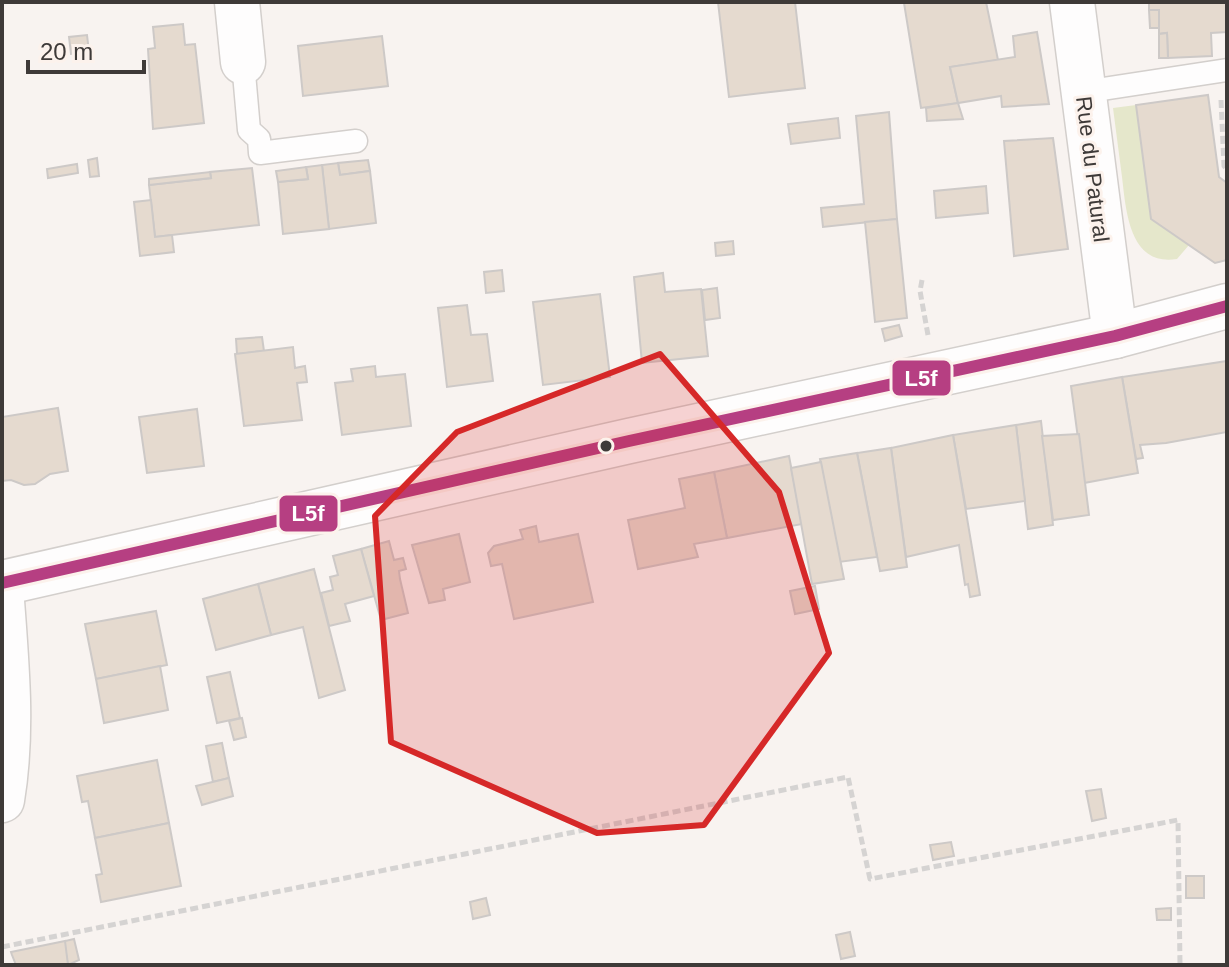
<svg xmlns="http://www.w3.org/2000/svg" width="1229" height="967" font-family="Helvetica,sans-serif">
<rect width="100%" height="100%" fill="#f8f3f0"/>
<!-- green -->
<path fill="#e5e7cb" d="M 1136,105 L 1151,219 L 1189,245 L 1177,259 C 1129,267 1126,210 1122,177 C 1119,154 1116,131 1113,108 Z"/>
<!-- building -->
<g fill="#e5dacf" stroke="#cdc9c7" stroke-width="2">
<polygon points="718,2 795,2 805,88 729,97"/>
<polygon points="986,2 998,60 950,67 958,103 921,108 904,3"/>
<polygon points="1149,2 1227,2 1227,32 1211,33 1212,56 1168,58 1167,33 1159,34 1159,10 1149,10"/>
<polygon points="1149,10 1159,10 1159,28 1150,28"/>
<polygon points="183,24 185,45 195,44 204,123 153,129 148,49 155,48 153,27"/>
<polygon points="1037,32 1049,104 1002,107 1001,96 958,103 950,67 1015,57 1013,36"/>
<polygon points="1167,33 1168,58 1159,58 1159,34"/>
<polygon points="87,35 89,52 71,54 69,37"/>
<polygon points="382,36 388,86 303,96 298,46"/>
<polygon points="1208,95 1219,177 1227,183 1227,260 1215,263 1151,219 1136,105"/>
<polygon points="958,103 963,119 927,121 926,108"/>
<polygon points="889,112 897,219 823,227 821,208 864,204 856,116"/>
<polygon points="838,118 840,138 791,144 788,124"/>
<polygon points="1053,138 1068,249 1014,256 1004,141"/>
<polygon points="97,158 99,176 90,177 88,160"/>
<polygon points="368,160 370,171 340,175 338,163"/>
<polygon points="338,163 340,175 370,171 376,223 329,229 322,165"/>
<polygon points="77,164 78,173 48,178 47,169"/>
<polygon points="322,165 329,229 283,234 278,182 308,179 306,167"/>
<polygon points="306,167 308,179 278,182 276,171"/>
<polygon points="252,168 259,225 155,237 149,185 211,178 210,172"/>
<polygon points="210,172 211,178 149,185 149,179"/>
<polygon points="986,186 988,213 936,218 934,191"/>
<polygon points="151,200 155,237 172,235 174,252 140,256 134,202"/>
<polygon points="897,219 907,318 875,322 865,222"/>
<polygon points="733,241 734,254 716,256 715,243"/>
<polygon points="502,270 504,291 486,293 484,272"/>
<polygon points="663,273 665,292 701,289 708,356 642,363 634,277"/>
<polygon points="717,288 720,318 705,320 702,290"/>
<polygon points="600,294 610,377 543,385 533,302"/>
<polygon points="467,305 471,335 487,334 493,381 447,387 438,308"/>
<polygon points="899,325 902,336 885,341 882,329"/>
<polygon points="262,337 264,351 237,354 236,339"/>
<polygon points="293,347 295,368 305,366 307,382 297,383 302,420 244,426 235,354"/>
<polygon points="1227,361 1227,432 1166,443 1140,445 1143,458 1136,459 1122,377"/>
<polygon points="375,366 376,377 405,374 411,426 342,435 335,383 353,381 351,369"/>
<polygon points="1122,377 1138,473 1084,483 1071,386"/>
<polygon points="58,408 68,471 50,474 35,484 24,485 11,480 2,481 2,417"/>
<polygon points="197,409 204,466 147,473 139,417"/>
<polygon points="1041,421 1053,525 1028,529 1016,425"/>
<polygon points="1016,425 1025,501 966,509 953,435"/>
<polygon points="1079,434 1089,515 1053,520 1042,436"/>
<polygon points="953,435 980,595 970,597 968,584 965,585 959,545 906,557 891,448"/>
<polygon points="891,448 907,567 880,571 857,453"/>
<polygon points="857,453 877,557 839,562 820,459"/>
<polygon points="789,456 802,524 727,538 714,472"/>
<polygon points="821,462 844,579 812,584 791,468"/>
<polygon points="714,472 727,538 694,544 698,557 638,569 628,520 685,508 679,479"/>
<polygon points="536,526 539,542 578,534 593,602 514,619 502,564 491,566 488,553 494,546 523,539 520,530"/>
<polygon points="459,534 470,582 443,589 445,600 429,603 412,545"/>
<polygon points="389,541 394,560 403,558 406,569 399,571 400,579 408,613 381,620 361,549"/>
<polygon points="361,549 374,596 345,604 350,621 329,626 321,593 333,590 330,577 338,575 333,556"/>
<polygon points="314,569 345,690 319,698 303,627 271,635 258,584"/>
<polygon points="258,584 271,635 216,650 203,599"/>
<polygon points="815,586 819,609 795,614 790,591"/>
<polygon points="156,611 167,665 96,679 85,624"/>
<polygon points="160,666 168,710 104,723 96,679"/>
<polygon points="230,672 240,718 217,723 207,677"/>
<polygon points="242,718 246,737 234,740 229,721"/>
<polygon points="222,743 229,778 213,782 206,746"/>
<polygon points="157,760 169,823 95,838 88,801 82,802 77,776"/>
<polygon points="229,778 233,796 202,805 196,786"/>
<polygon points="1101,789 1106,818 1092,821 1086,791"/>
<polygon points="169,823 181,886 101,902 96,875 102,874 95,838"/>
<polygon points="951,842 954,856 933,860 930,845"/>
<rect x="1186" y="876" width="18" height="22"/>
<polygon points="486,898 490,915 473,919 470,902"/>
<polygon points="1171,908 1171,920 1157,920 1156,909"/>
<polygon points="850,932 855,956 841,959 836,935"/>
<polygon points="74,939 79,960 68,965 64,944 65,941"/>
<polygon points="65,941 68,965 16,965 12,955 11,952"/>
</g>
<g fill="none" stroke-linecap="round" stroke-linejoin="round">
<defs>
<g id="lane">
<polyline points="243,62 249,130 259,139 260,153 356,141"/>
<polyline points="1083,92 1227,70"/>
</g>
<g id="street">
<polyline points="237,2 243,62"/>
<polyline points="1072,2 1115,336"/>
<path d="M 2,601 C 7,667 13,734 2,800"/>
</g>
<polyline id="secondary" points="2,583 629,441 1115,336 1227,306"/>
</defs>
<!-- lane casing -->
<use href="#lane" stroke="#d3cfcc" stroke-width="25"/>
<!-- street casing -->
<use href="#street" stroke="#d3cfcc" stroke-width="47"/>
<!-- secondary casing -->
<use href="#secondary" stroke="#d3cfcc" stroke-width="47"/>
<!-- path -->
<g stroke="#d5d3d2" stroke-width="5" stroke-dasharray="8 4" stroke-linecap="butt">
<polyline points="1221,100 1224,166 1227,169"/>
<polyline points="922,280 920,291 928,335"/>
<polyline points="2,947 848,777 870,879 1178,820 1180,965"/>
</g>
<!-- lane -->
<use href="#lane" stroke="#fefdfd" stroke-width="22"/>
<!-- street -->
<use href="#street" stroke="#fefdfd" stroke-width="44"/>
<!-- secondary -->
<use href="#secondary" stroke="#fefdfd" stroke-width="44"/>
<defs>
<polyline id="bus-1" points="2,583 629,441 1115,336 1227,306"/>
</defs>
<!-- bus-1 casing -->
<use href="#bus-1" stroke="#fcf2ec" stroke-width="18"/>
<!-- bus-1 -->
<use href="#bus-1" stroke="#b63f82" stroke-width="12"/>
</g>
<!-- marked area -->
<path fill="#d62828" fill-opacity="0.2" stroke="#d62828" stroke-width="6" stroke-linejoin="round" d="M 660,354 L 779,492 L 829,653 L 704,825 L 597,833 L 391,742 L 375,516 L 457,432 Z"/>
<!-- markers -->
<circle fill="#3e3a38" stroke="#fcf2ec" stroke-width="3" cx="606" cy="446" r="7"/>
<g text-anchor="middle" stroke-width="6" stroke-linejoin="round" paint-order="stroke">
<!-- street labels -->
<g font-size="22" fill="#3e3a38" stroke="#fcf2ec">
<text transform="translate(1093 169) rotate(83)" y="8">Rue du Patural</text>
</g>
</g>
<g stroke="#fcf2ec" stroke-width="3">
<rect x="891" y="359" width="61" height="38" rx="8" fill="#b63f82"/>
<rect x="278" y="494" width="61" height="39" rx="8" fill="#b63f82"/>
</g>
<g font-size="22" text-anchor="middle" font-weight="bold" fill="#fff">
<text x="921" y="386">L5f</text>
<text x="308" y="521">L5f</text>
</g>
<!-- border -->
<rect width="1229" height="967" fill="none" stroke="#3e3a38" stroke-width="8"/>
<!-- scale -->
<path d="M28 60v12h116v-12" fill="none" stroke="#3e3a38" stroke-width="4"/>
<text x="40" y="60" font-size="24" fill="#3e3a38" stroke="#fcf2ec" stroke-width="6" paint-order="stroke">20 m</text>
</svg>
